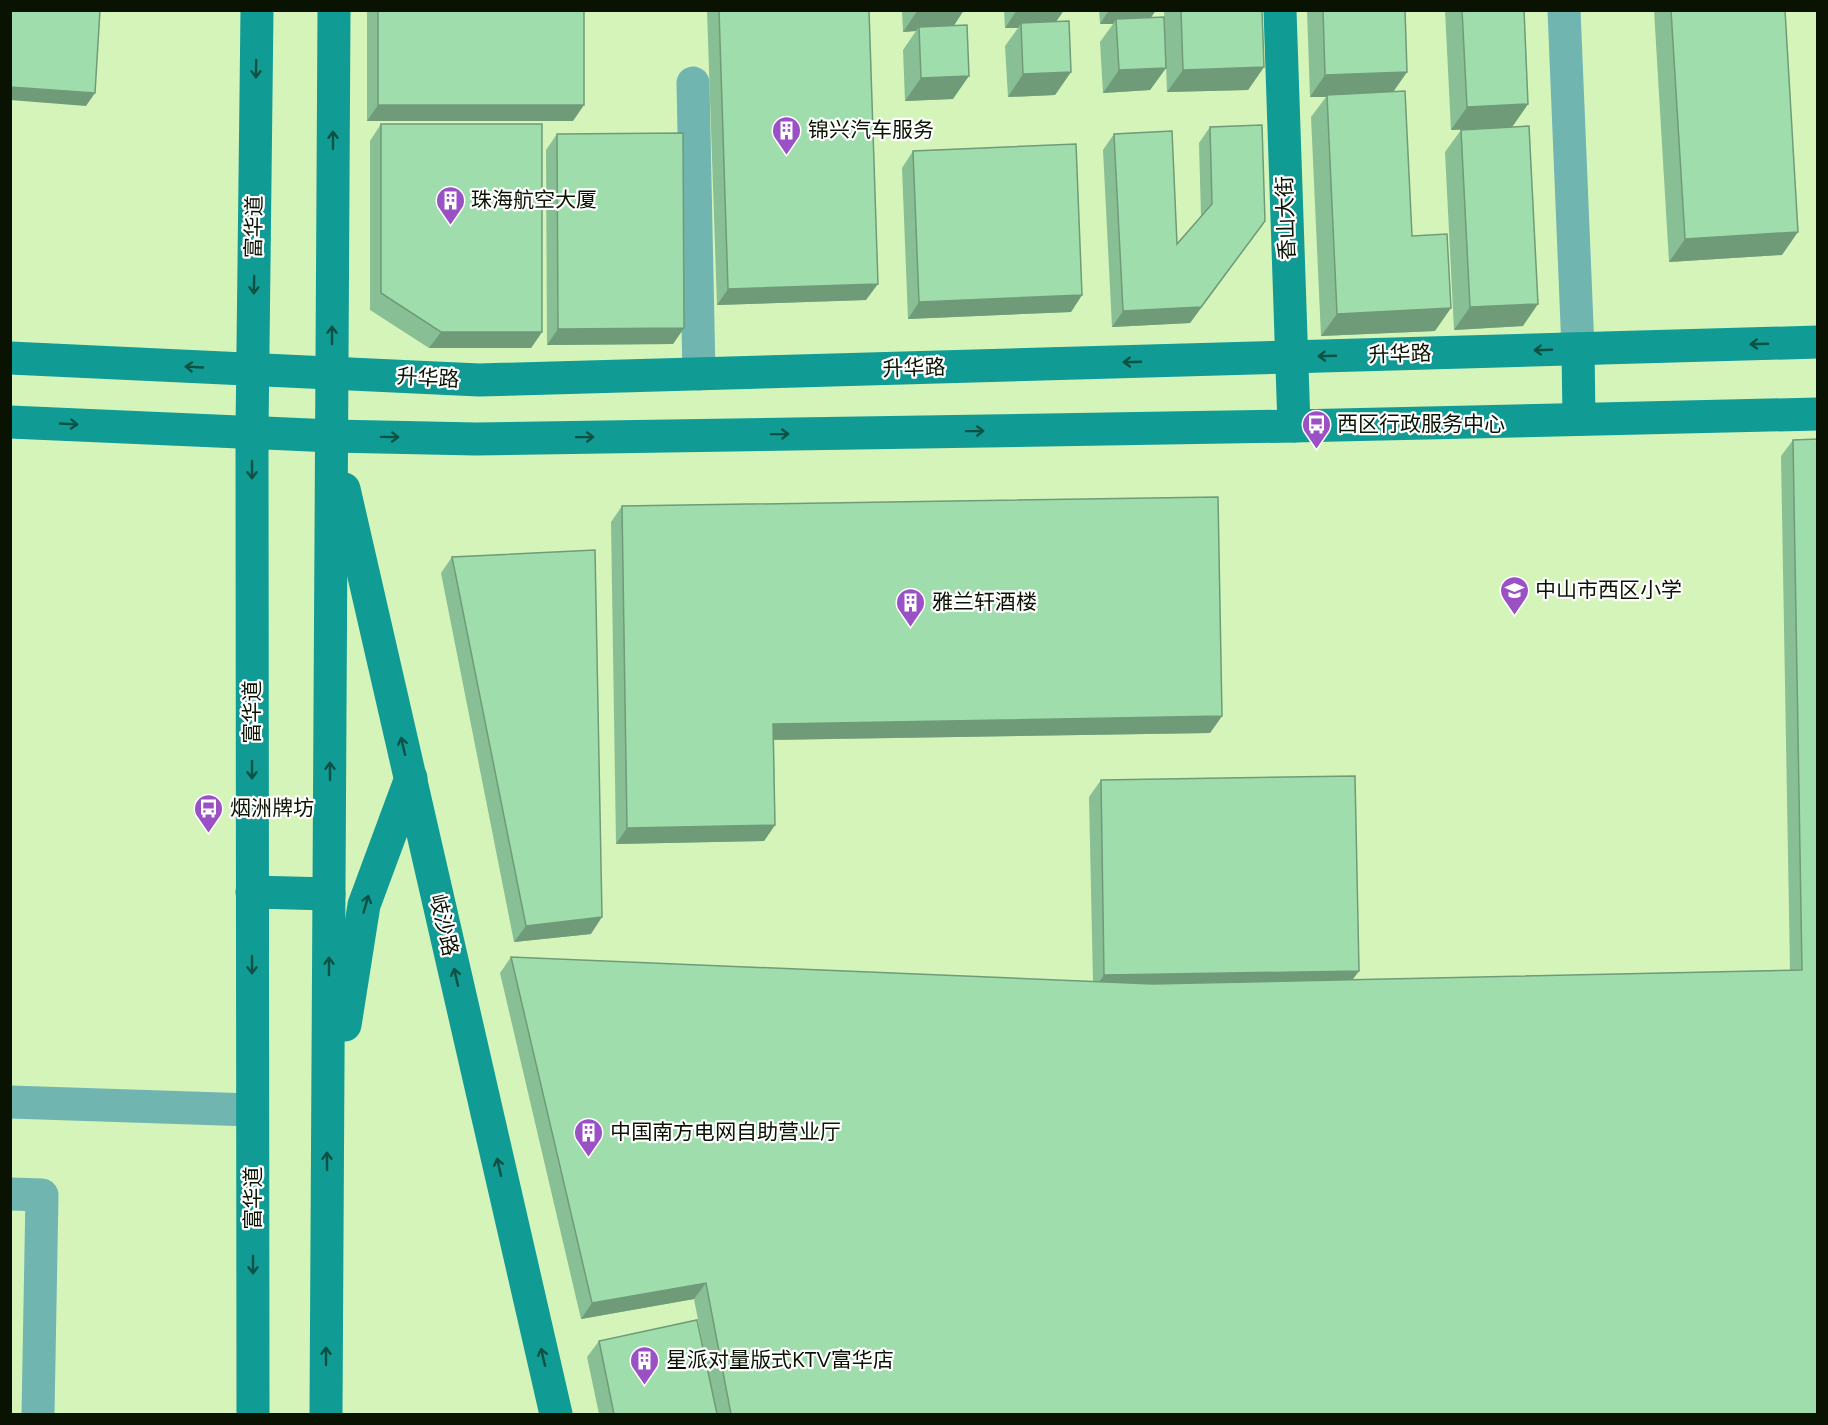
<svg xmlns="http://www.w3.org/2000/svg" width="1828" height="1425" font-family="Figtree,'Noto Sans SC',sans-serif">
<rect width="100%" height="100%" fill="#d5f4ba"/>
<g fill="none" stroke-linecap="round" stroke-linejoin="round">
<!-- street -->
<g stroke="#71b5b0" stroke-width="33">
<polyline points="1564,10 1578,349"/>
<polyline points="693,83 699,374"/>
<polyline points="10,1102 252,1110"/>
<polyline points="10,1194 42,1195 38,1414"/>
</g>
<!-- secondary -->
<g stroke="#109b95" stroke-width="33">
<polyline points="1280,10 1294,426"/>
<polyline points="1578,349 1579,419"/>
<polyline points="10,358 479,380 1818,342"/>
<polyline points="10,422 332,436 476,439 1294,426 1818,414"/>
<polyline points="344,489 556,1414"/>
<polyline points="252,892 329,894"/>
<polyline points="345,1025 364,905 411,778"/>
<polyline points="253,1414 252,433 257,10"/>
<polyline points="326,1414 334,10"/>
</g>
</g>
<!-- wall -->
<g fill="#89bf94">
<polygon points="367,10 584,10 573,121 367,121"/>
<polygon points="707,10 869,10 866,300 717,305"/>
<polygon points="902,10 964,10 954,25 953,99 905,101 903,50 916,31 903,32"/>
<polygon points="1004,10 1064,10 1056,22 1071,72 1055,95 1008,97 1005,46 1018,28 1005,28"/>
<polygon points="1099,10 1156,10 1151,17 1166,68 1150,90 1103,93 1100,42 1113,24 1100,24"/>
<polygon points="1164,10 1262,10 1264,67 1248,90 1167,92"/>
<polygon points="1307,10 1405,10 1407,72 1393,92 1412,236 1435,331 1321,336 1311,117 1326,97 1310,97"/>
<polygon points="1445,10 1524,10 1528,104 1512,127 1451,130"/>
<polygon points="1654,10 1785,10 1782,255 1669,262"/>
<polygon points="381,124 542,332 531,348 429,348 370,310 370,141"/>
<polygon points="1210,127 1253,237 1190,323 1112,327 1103,150 1114,134 1177,244 1201,217 1199,143"/>
<polygon points="1461,130 1523,326 1454,330 1445,152"/>
<polygon points="557,134 684,328 673,344 547,345 546,150"/>
<polygon points="913,151 1082,295 1071,312 908,319 902,168"/>
<polygon points="1793,440 1818,1414 599,1414 587,1357 599,1341 710,1381 694,1299 581,1319 500,973 511,957 1093,982 1089,797 1101,780 1359,971 1352,980 1790,970 1781,456"/>
<polygon points="622,506 1222,716 1210,733 774,740 775,825 764,841 616,844 611,522"/>
<polygon points="452,557 591,934 514,942 441,573"/>
</g>
<!-- shaded-wall -->
<g fill="#6f9b78">
<polygon points="918,10 964,10 951,30 919,27 916,31 903,32"/>
<polygon points="1017,10 1064,10 1053,26 1021,23 1018,28 1005,28"/>
<polygon points="1109,10 1156,10 1148,22 1116,19 1113,24 1100,24"/>
<polygon points="1264,67 1248,90 1167,92 1183,70"/>
<polygon points="1166,68 1150,90 1103,93 1119,70"/>
<polygon points="1071,72 1055,95 1008,97 1023,74"/>
<polygon points="1407,72 1391,95 1327,95 1326,97 1310,97 1325,75"/>
<polygon points="969,76 953,99 905,101 921,78"/>
<polygon points="10,87 95,93 86,106 10,100"/>
<polygon points="1528,104 1512,127 1451,130 1467,107"/>
<polygon points="378,105 584,105 573,121 367,121"/>
<polygon points="1265,221 1190,323 1112,327 1123,311"/>
<polygon points="1798,232 1782,255 1669,262 1685,239"/>
<polygon points="878,284 866,300 717,305 728,289"/>
<polygon points="1082,295 1071,312 908,319 919,302"/>
<polygon points="1538,304 1523,326 1454,330 1470,307"/>
<polygon points="1451,308 1435,331 1321,336 1337,314"/>
<polygon points="684,328 673,344 547,345 558,329"/>
<polygon points="441,332 542,332 531,348 429,348"/>
<polygon points="1222,716 1210,733 762,740 773,724"/>
<polygon points="775,825 764,841 616,844 627,828"/>
<polygon points="602,917 591,934 514,942 526,926"/>
<polygon points="1359,971 1347,987 1093,991 1104,975"/>
<polygon points="706,1283 694,1299 581,1319 592,1303"/>
</g>
<!-- building -->
<g fill="#9fdeac" stroke="#6f9b78" stroke-width="1.5">
<polygon points="10,10 100,10 95,93 10,87"/>
<rect x="378" y="10" width="206" height="95"/>
<polygon points="719,10 869,10 878,284 728,289"/>
<polygon points="1181,10 1262,10 1264,67 1183,70"/>
<polygon points="1323,10 1405,10 1407,72 1325,75"/>
<polygon points="1462,10 1524,10 1528,104 1467,107"/>
<polygon points="1671,10 1785,10 1798,232 1685,239"/>
<polygon points="1164,17 1166,68 1119,70 1116,19"/>
<polygon points="1069,21 1071,72 1023,74 1021,23"/>
<polygon points="967,25 969,76 921,78 919,27"/>
<polygon points="1405,91 1412,236 1447,234 1451,308 1337,314 1327,95"/>
<polygon points="381,124 542,124 542,332 441,332 381,293"/>
<polygon points="1262,125 1265,221 1201,307 1123,311 1114,134 1172,131 1177,244 1212,204 1210,127"/>
<polygon points="1529,126 1538,304 1470,307 1461,130"/>
<polygon points="683,133 684,328 558,329 557,134"/>
<polygon points="1076,144 1082,295 919,302 913,151"/>
<polygon points="1818,439 1818,1414 731,1414 706,1283 592,1303 511,957 1152,984 1802,970 1793,440"/>
<polygon points="1218,497 1222,716 773,724 775,825 627,828 622,506"/>
<polygon points="595,550 602,917 526,926 452,557"/>
<polygon points="1355,776 1359,971 1104,975 1101,780"/>
<polygon points="697,1320 717,1414 614,1414 599,1341"/>
</g>
<!-- one-way arrows -->
<defs><path id="oneway-shaft" d="M-6 0H5M1.5-3L5.5 0L1.5 3" fill="none" stroke-width="1.6" stroke-linecap="round" stroke-linejoin="round" transform="scale(1.5)"/></defs>
<g stroke="#0d5044">
<use href="#oneway-shaft" transform="translate(256 69) rotate(91)"/>
<use href="#oneway-shaft" transform="translate(333 140) rotate(-90)"/>
<use href="#oneway-shaft" transform="translate(254 285) rotate(91)"/>
<use href="#oneway-shaft" transform="translate(332 335) rotate(-90)"/>
<use href="#oneway-shaft" transform="translate(1759 344) rotate(178)"/>
<use href="#oneway-shaft" transform="translate(1543 350) rotate(178)"/>
<use href="#oneway-shaft" transform="translate(1327 356) rotate(178)"/>
<use href="#oneway-shaft" transform="translate(1132 362) rotate(178)"/>
<use href="#oneway-shaft" transform="translate(194 367) rotate(-177)"/>
<use href="#oneway-shaft" transform="translate(69 424) rotate(3)"/>
<use href="#oneway-shaft" transform="translate(975 431) rotate(-1)"/>
<use href="#oneway-shaft" transform="translate(780 434) rotate(-1)"/>
<use href="#oneway-shaft" transform="translate(390 437) rotate(1)"/>
<use href="#oneway-shaft" transform="translate(585 437) rotate(-1)"/>
<use href="#oneway-shaft" transform="translate(252 470) rotate(90)"/>
<use href="#oneway-shaft" transform="translate(403 746) rotate(-103)"/>
<use href="#oneway-shaft" transform="translate(252 770) rotate(90)"/>
<use href="#oneway-shaft" transform="translate(330 771) rotate(-90)"/>
<use href="#oneway-shaft" transform="translate(366 904) rotate(-74)"/>
<use href="#oneway-shaft" transform="translate(252 965) rotate(90)"/>
<use href="#oneway-shaft" transform="translate(329 966) rotate(-90)"/>
<use href="#oneway-shaft" transform="translate(456 977) rotate(-103)"/>
<use href="#oneway-shaft" transform="translate(327 1161) rotate(-90)"/>
<use href="#oneway-shaft" transform="translate(499 1167) rotate(-103)"/>
<use href="#oneway-shaft" transform="translate(253 1265) rotate(90)"/>
<use href="#oneway-shaft" transform="translate(326 1356) rotate(-90)"/>
<use href="#oneway-shaft" transform="translate(543 1357) rotate(-103)"/>
</g>
<!-- icons -->
<defs>
<symbol id="building-pin" viewBox="-11 -11 22 30"><path d="M0 17L-7.5 6A9.5 9.5 0 1 1 7.5 6Z" fill="#9951c5" stroke="#fff"/><path d="M-4-6H4V6H1V3H-1V6H-4ZM-2.5-4.3h1.7v1.8h-1.7ZM.8-4.3h1.7v1.8H.8ZM-2.5-1h1.7V.8h-1.7ZM.8-1h1.7V.8H.8Z" fill="#fff"/></symbol>
<symbol id="bus-pin" viewBox="-11 -11 22 30"><path d="M0 17L-7.5 6A9.5 9.5 0 1 1 7.5 6Z" fill="#9951c5" stroke="#fff"/><path d="M-5-6H5V4H4V6H2V4H-2V6H-4V4H-5ZM-3.5-4V0h7V-4ZM-3.5 1.2v1.5H-2V1.2ZM2 1.2v1.5H3.5V1.2Z" fill="#fff"/></symbol>
<symbol id="school-pin" viewBox="-11 -11 22 30"><path d="M0 17L-7.5 6A9.5 9.5 0 1 1 7.5 6Z" fill="#9951c5" stroke="#fff"/><path d="M0-5L7-2L0 1L-7-2ZM-4 1L0 2.5L4 1V4Q0 6-4 4Z" fill="#fff"/></symbol>
</defs>
<g fill-rule="evenodd">
<use href="#building-pin" x="770" y="114" width="33" height="45"/>
<use href="#building-pin" x="434" y="184" width="33" height="45"/>
<use href="#bus-pin" x="1300" y="408" width="33" height="45"/>
<use href="#school-pin" x="1498" y="574" width="33" height="45"/>
<use href="#building-pin" x="894" y="586" width="33" height="45"/>
<use href="#bus-pin" x="192" y="792" width="33" height="45"/>
<use href="#building-pin" x="572" y="1116" width="33" height="45"/>
<use href="#building-pin" x="628" y="1344" width="33" height="45"/>
</g>
<g text-anchor="middle" stroke-width="4.5" stroke-linejoin="round" paint-order="stroke">
<!-- poi labels -->
<g font-size="21" fill="#0a1302" stroke="#fff" text-anchor="start">
<text x="808" y="137">锦兴汽车服务</text>
<text x="471" y="207">珠海航空大厦</text>
<text x="1337" y="431">西区行政服务中心</text>
<text x="1535" y="597">中山市西区小学</text>
<text x="932" y="609">雅兰轩酒楼</text>
<text x="230" y="815">烟洲牌坊</text>
<text x="610" y="1139">中国南方电网自助营业厅</text>
<text x="666" y="1367">星派对量版式KTV富华店</text>
</g>
<!-- street labels -->
<g font-size="21" fill="#0a1302" stroke="#fff">
<text transform="translate(1286 218) rotate(-92)" y="7">香山大街</text>
<text transform="translate(254 227) rotate(-89)" y="7">富华道</text>
<text transform="translate(1400 354) rotate(-2)" y="7">升华路</text>
<text transform="translate(914 368) rotate(-2)" y="7">升华路</text>
<text transform="translate(428 378) rotate(3)" y="7">升华路</text>
<text transform="translate(252 712) rotate(-90)" y="7">富华道</text>
<text transform="translate(444 925) rotate(77)" y="7">岐沙路</text>
<text transform="translate(253 1198) rotate(-90)" y="7">富华道</text>
</g>
</g>
<!-- border -->
<rect width="1828" height="1425" fill="none" stroke="#0a1302" stroke-width="24"/>
</svg>
